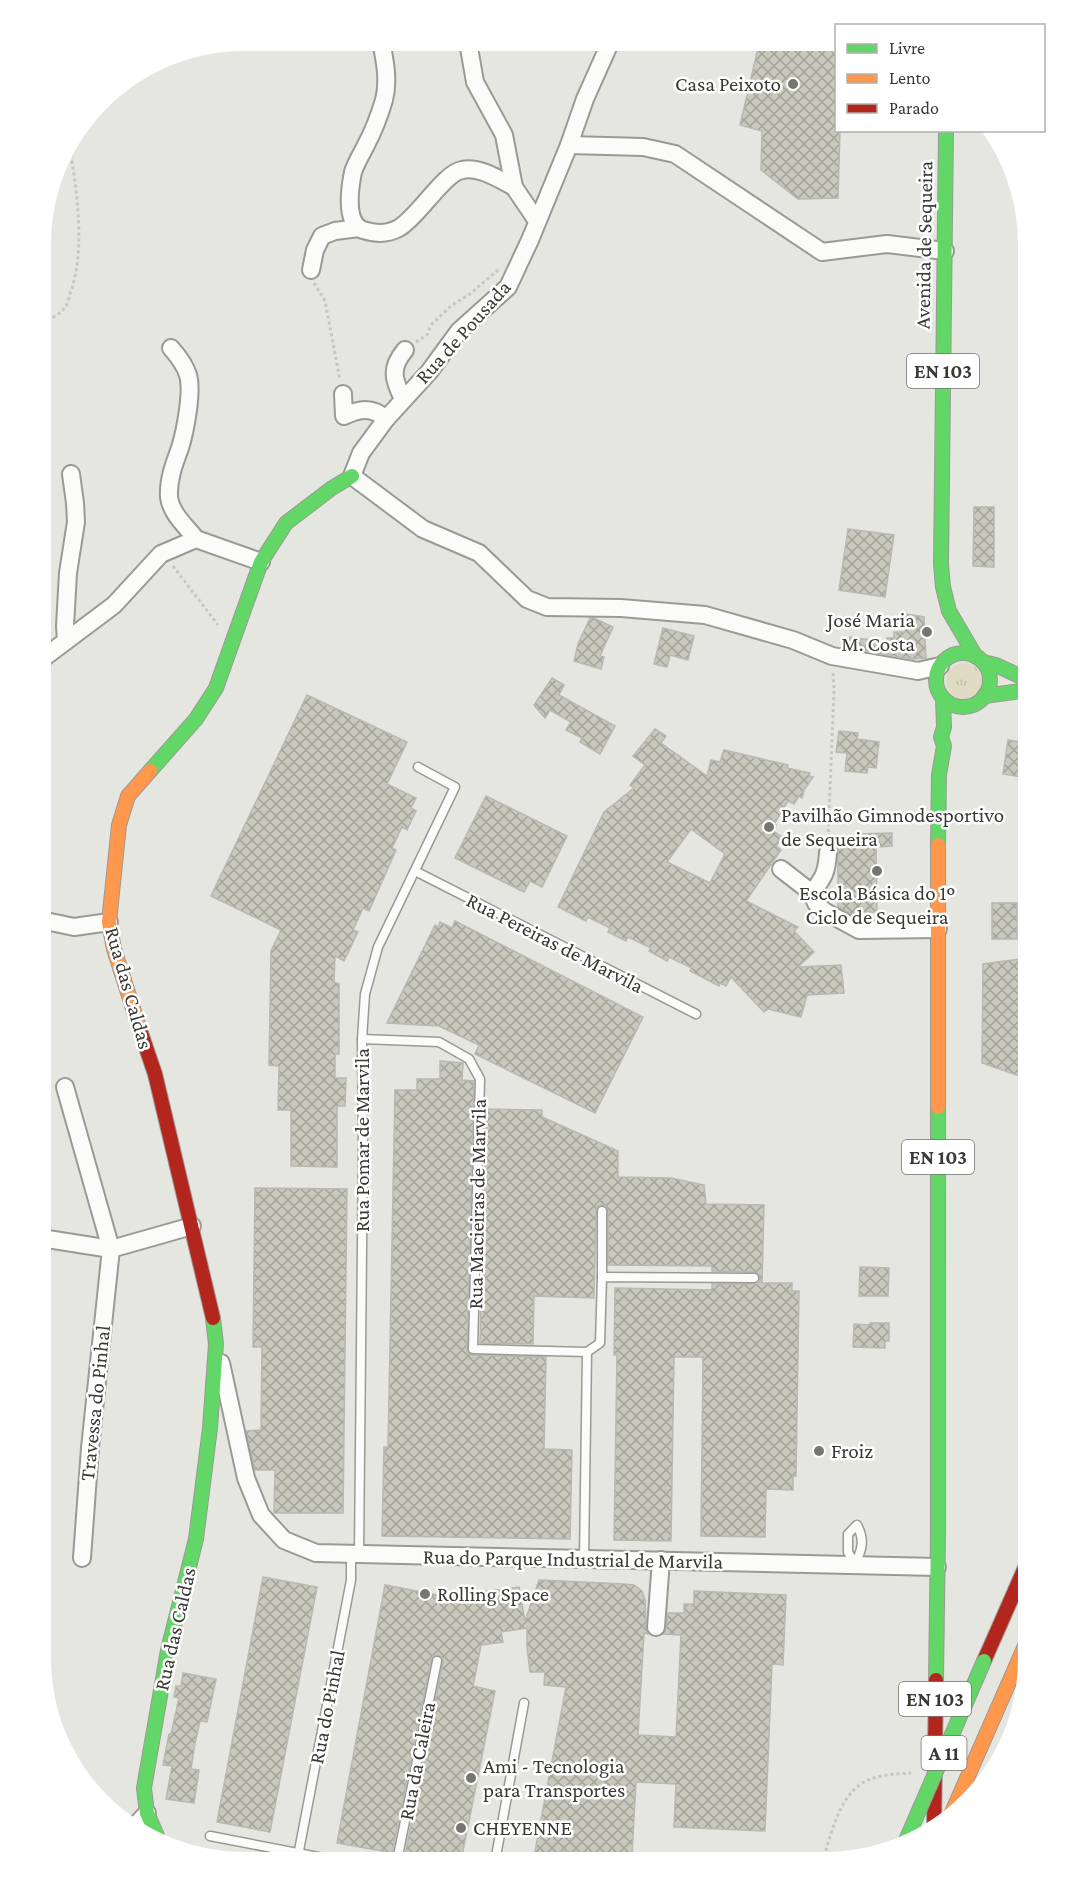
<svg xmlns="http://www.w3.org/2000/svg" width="1069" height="1903" font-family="'Crimson Pro',serif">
<defs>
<pattern id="grass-tufts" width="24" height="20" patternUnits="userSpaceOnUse" patternTransform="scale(1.5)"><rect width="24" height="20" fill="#dfdcc3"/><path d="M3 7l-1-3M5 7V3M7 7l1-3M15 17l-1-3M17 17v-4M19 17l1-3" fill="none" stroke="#c0bea8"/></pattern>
<pattern id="building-cross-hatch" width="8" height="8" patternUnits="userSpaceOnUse" patternTransform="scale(1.5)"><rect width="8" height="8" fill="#c9c8bc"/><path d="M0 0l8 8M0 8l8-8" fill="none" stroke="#a4a39a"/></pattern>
</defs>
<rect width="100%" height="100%" fill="#e6e6e0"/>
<!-- grass -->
<circle fill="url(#grass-tufts)" cx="964" cy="681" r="18"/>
<!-- building -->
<g fill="url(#building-cross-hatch)" stroke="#b8b8b4" stroke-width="1.5" fill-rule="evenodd">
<polygon points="759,44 837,44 837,130 840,130 838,198 798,199 761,170 762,131 740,125"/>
<polygon points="974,507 994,507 994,567 973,566"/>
<polygon points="848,529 894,535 885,597 839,590"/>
<polygon points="906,614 924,617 926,658 912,659 848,648 850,637 887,642 887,638 894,638 894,632 905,632"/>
<polygon points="590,618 594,618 613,627 600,656 604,657 601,669 574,661 578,644"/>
<polygon points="663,628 694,636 688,660 670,655 667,667 654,664"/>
<polygon points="552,678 564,685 559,695 615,726 600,754 580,742 582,738 566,730 571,722 550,710 545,718 534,705"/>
<polygon points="307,695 407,742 387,784 416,798 411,808 416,811 407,830 402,827 392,848 396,850 369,911 363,908 353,930 358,932 344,961 335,956 334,982 339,984 339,1054 335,1054 335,1078 346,1078 345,1106 337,1106 337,1167 291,1166 291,1110 278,1110 279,1066 269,1065 271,951 281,930 211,896"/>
<path d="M 655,729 L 666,736 L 661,743 L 707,776 L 711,760 L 720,762 L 724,750 L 788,765 L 787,768 L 810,773 L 809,776 L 813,777 L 804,790 L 802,798 L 799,796 L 794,804 L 788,801 L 774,824 L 776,825 L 772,830 L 782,837 L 776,846 L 781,850 L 746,901 L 798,927 L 794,931 L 814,952 L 798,967 L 841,965 L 844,993 L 807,995 L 801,1017 L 768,1009 L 764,1012 L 731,977 L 726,986 L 720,983 L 719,986 L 690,971 L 692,968 L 669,957 L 667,961 L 649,951 L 651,948 L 628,937 L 626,941 L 608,932 L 610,928 L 588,917 L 586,921 L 558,907 L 604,812 L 634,788 L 630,785 L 645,765 L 633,756 ZM 691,829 L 725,854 L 710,883 L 667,862 Z"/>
<polygon points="839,731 858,733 857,739 879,742 876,768 868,767 867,773 845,771 847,753 836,752"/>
<polygon points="1008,740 1028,743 1028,778 1003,774"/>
<polygon points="486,796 567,836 542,887 530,881 524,892 455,858"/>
<polygon points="892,833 892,846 876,847 877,912 860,912 860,918 838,907 838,840 856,840 856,834"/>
<rect x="992" y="903" width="25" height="36"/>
<polygon points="455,921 643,1017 595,1113 475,1054 479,1045 439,1026 387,1023 435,925 438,927 440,922 452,928"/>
<polygon points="1028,958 1028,1079 982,1063 983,964"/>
<polygon points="440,1061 463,1063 462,1080 474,1081 467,1352 473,1355 546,1357 544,1449 572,1450 570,1539 382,1536 384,1447 388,1447 395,1090 417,1090 417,1079 440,1079"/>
<polygon points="486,1109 542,1110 542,1117 618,1151 618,1177 671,1178 704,1185 706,1204 764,1205 762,1283 792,1283 792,1291 799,1291 796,1476 793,1476 793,1490 766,1489 765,1537 701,1536 703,1357 674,1357 671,1541 614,1540 617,1355 614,1355 615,1288 712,1290 712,1284 757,1284 760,1281 759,1274 754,1272 712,1271 712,1266 608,1265 608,1211 606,1206 601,1205 597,1207 596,1211 594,1298 534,1296 533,1344 480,1343"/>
<polygon points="255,1188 347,1189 343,1513 274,1513 275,1470 255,1470 246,1431 261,1430 262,1347 253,1347"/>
<polygon points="860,1267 889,1268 888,1296 859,1296"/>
<polygon points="870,1323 889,1323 889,1341 885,1341 885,1348 853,1347 854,1324 870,1325"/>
<polygon points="263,1577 317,1587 270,1832 217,1822"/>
<polygon points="539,1580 624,1584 634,1585 642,1591 645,1600 646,1627 648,1634 644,1633 638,1735 676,1737 681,1635 663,1634 666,1628 668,1613 684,1613 684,1604 694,1604 694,1591 786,1595 783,1665 772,1664 765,1831 674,1827 676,1784 636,1782 632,1855 561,1851 566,1862 533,1862 566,1687 544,1685 545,1672 530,1672 527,1647 527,1628 501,1632 503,1642 481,1645 473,1686 495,1691 461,1861 421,1861 405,1858 405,1855 443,1662 442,1657 438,1655 433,1656 431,1660 392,1853 337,1843 385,1585 468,1601 467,1594 519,1587 525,1621"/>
<polygon points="183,1673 216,1679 207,1722 200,1721 195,1743 191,1769 199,1770 194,1803 166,1799 172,1766 163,1765 169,1734 171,1734 179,1698 174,1697 176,1686 181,1686"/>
</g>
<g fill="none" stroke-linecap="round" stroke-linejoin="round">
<defs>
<g id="lane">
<polyline points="415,871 696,1014"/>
<polyline points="362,1039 439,1042 469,1059 480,1079 473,1349 587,1352"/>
<polyline points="602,1277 602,1211"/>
<path d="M 857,1525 C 865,1540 862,1550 855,1564 L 848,1552 L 848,1534 Z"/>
<polyline points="359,1554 363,1145 362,1039 365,994 378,947 455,787 418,767"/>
<polyline points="584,1559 587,1352 600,1343 602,1277 754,1278"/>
<polyline points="210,1836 339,1861"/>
<polyline points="297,1861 351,1580 351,1554"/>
<polyline points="397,1861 437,1661"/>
<polyline points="495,1862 524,1703"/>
</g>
<g id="street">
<path d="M 381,41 C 385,61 389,81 384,100 C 379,117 373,132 365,147 C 361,155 356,163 353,172 C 350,187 344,223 363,230 C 375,234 388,234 399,228 C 419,216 444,173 462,170 C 479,166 499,179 514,187"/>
<polyline points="468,42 475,82 504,135 514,187 537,221"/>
<polyline points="610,43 585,99 569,145 530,240 508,287 459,331 429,372 386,419 361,453 352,476 423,529 479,553 527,599 547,607 621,608 705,615 793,640 832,656 918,671 940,666"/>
<polyline points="569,145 643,147 675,154 822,252 887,244 945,251"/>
<polyline points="311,270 315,250 322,236 335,231 359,228"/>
<path d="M 171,348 C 178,356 185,365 188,375 C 193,391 185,432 180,448 C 174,464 168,480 169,497 C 171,514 187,527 196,539"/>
<path d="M 343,394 L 344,416 C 359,409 372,406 386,419"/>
<path d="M 403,399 C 393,379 390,368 405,350"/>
<polyline points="66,641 65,626 68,573 76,522 75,503 71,474"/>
<polyline points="42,659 114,605 161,554 196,539 261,562"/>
<path d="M 828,852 C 827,872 824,877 812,893 L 816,903 L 824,911 L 859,930 L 938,929"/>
<polyline points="781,869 812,893"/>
<polyline points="41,920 74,927 109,922"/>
<polyline points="65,1087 111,1249 90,1448 82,1558"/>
<polyline points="41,1238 111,1249 192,1226"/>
<polyline points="221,1363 246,1478 261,1515 284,1540 316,1553 937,1567"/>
<polyline points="656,1627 661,1560"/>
<polyline points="135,1826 147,1813"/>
</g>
<g id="fast">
<polyline points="946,130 941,564 943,587 949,611 976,657"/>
<circle cx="963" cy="680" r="27"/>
<polyline points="983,662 996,665 1028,680"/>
<polyline points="984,696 1028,690"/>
<polyline points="150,771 196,719 216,688 261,562 286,523 332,488 352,476"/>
<polyline points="938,845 939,775 944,746 941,737 944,727 943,698"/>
<polyline points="936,1680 938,1532 938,1107"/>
<polyline points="157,1836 147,1813 144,1788 168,1650 196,1539 210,1428 216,1344 213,1318"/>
</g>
<g id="slow">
<polyline points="938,845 938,1107"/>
<polyline points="140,1030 114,949 109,922 119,825 128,796 150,771"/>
<polyline points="950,1817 1028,1639"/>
</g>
<g id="jam">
<polyline points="140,1030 155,1074 213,1318"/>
<polyline points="984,1661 1028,1561"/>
<polyline points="934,1830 936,1680"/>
</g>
</defs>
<!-- lane casing -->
<use href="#lane" stroke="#9a9a95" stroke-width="11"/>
<!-- street casing -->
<use href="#street" stroke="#9a9a95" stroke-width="20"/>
<!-- fast casing -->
<use href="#fast" stroke="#9a9a95" stroke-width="16"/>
<!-- slow casing -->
<use href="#slow" stroke="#9a9a95" stroke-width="16"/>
<!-- jam casing -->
<use href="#jam" stroke="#9a9a95" stroke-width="16"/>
<!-- path -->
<g stroke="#c6c6c4" stroke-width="3" stroke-dasharray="3 3" stroke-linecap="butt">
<polyline points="314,283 325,301 340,380"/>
<path d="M 42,323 C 49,320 61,314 65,307 C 68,304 69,298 70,294 C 86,250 77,189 69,145"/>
<polyline points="416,342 427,335 431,325 452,305 470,294 498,270"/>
<polyline points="173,566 218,625"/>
<polyline points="828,838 834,691 833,671"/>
<path d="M 822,1862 C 832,1833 840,1787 874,1778 C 885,1774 899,1774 911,1773"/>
</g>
<!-- lane -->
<use href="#lane" stroke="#fbfbfa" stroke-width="8"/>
<!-- street -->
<use href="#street" stroke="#fbfbfa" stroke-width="16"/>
<!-- fast -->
<use href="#fast" stroke="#63d668" stroke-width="14"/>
<!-- slow -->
<use href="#slow" stroke="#ff974d" stroke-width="14"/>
<!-- jam -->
<use href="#jam" stroke="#b3261e" stroke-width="14"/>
<defs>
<polyline id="fast-bridge" points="904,1845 984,1661"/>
</defs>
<!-- fast-bridge casing -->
<use href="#fast-bridge" stroke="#9a9a95" stroke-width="16" stroke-linecap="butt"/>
<!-- fast-bridge -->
<use href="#fast-bridge" stroke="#63d668" stroke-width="14"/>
</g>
<!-- markers -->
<g fill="#767671" stroke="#fff" stroke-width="2">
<circle cx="793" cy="84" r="6"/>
<circle cx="927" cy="632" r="6"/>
<circle cx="769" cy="827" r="6"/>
<circle cx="877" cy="871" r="6"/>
<circle cx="819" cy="1451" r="6"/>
<circle cx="425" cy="1594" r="6"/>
<circle cx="471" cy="1778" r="6"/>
<circle cx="461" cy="1828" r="6"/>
</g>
<g text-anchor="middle" stroke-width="5" stroke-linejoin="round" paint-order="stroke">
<!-- shield labels -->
<g fill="#fff" stroke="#757472" stroke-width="1.5">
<rect x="907" y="354" width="72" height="34" rx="4.5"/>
<rect x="902" y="1140" width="72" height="34" rx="4.5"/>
<rect x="899" y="1682" width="72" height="34" rx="4.5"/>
<rect x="921.5" y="1736" width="45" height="34" rx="4.5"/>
</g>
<g font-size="20" font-weight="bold" fill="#3a3935">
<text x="943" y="378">EN 103</text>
<text x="938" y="1164">EN 103</text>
<text x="935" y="1706">EN 103</text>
<text x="944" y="1760">A 11</text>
</g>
<!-- poi labels -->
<g font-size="21" fill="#3a3935" stroke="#fff" text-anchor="start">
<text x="781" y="91" text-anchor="end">Casa Peixoto</text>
<text x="915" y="627" text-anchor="end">José Maria<tspan x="915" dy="24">M. Costa</tspan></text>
<text x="781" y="822">Pavilhão Gimnodesportivo<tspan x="781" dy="24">de Sequeira</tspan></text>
<text x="877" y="900" text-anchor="middle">Escola Básica do 1º<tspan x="877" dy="24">Ciclo de Sequeira</tspan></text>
<text x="831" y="1458">Froiz</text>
<text x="437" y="1601">Rolling Space</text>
<text x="483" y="1773">Ami - Tecnologia<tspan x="483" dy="24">para Transportes</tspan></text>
<text x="473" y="1835">CHEYENNE</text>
</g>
<!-- street labels -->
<g font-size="21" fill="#3a3935" stroke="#fff">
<text transform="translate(924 245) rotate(-89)" y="7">Avenida de Sequeira</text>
<text transform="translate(463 332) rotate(-48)" y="7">Rua de Pousada</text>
<text transform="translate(555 943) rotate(27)" y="7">Rua Pereiras de Marvila</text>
<text transform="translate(129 988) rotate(74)" y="7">Rua das Caldas</text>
<text transform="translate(362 1140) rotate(-90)" y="7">Rua Pomar de Marvila</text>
<text transform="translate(477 1204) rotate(-89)" y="7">Rua Macieiras de Marvila</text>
<text transform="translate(95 1403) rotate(-84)" y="7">Travessa do Pinhal</text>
<text transform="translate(573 1559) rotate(1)" y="7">Rua do Parque Industrial de Marvila</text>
<text transform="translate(175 1629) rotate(-77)" y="7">Rua das Caldas</text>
<text transform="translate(327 1707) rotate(-79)" y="7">Rua do Pinhal</text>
<text transform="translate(417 1761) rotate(-79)" y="7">Rua da Caleira</text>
</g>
</g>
<!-- crop -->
<path d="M0 0H1069V1903H0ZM244 51H825A193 193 0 0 1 1018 244V1659A193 193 0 0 1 825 1852H244A193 193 0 0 1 51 1659V244A193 193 0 0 1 244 51Z" fill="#fff" fill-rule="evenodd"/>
<!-- legend -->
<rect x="835" y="24" width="210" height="108" fill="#ffffff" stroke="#b0b0ae" stroke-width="1.5"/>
<rect x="847" y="44" width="30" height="9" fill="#63d668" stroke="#b0b0ae" stroke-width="1.5"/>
<text x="889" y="54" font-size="18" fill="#3a3935">Livre</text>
<rect x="847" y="74" width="30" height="9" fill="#ff974d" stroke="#b0b0ae" stroke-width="1.5"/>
<text x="889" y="84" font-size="18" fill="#3a3935">Lento</text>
<rect x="847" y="104" width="30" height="9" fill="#b3261e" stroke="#b0b0ae" stroke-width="1.5"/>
<text x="889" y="114" font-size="18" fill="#3a3935">Parado</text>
</svg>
